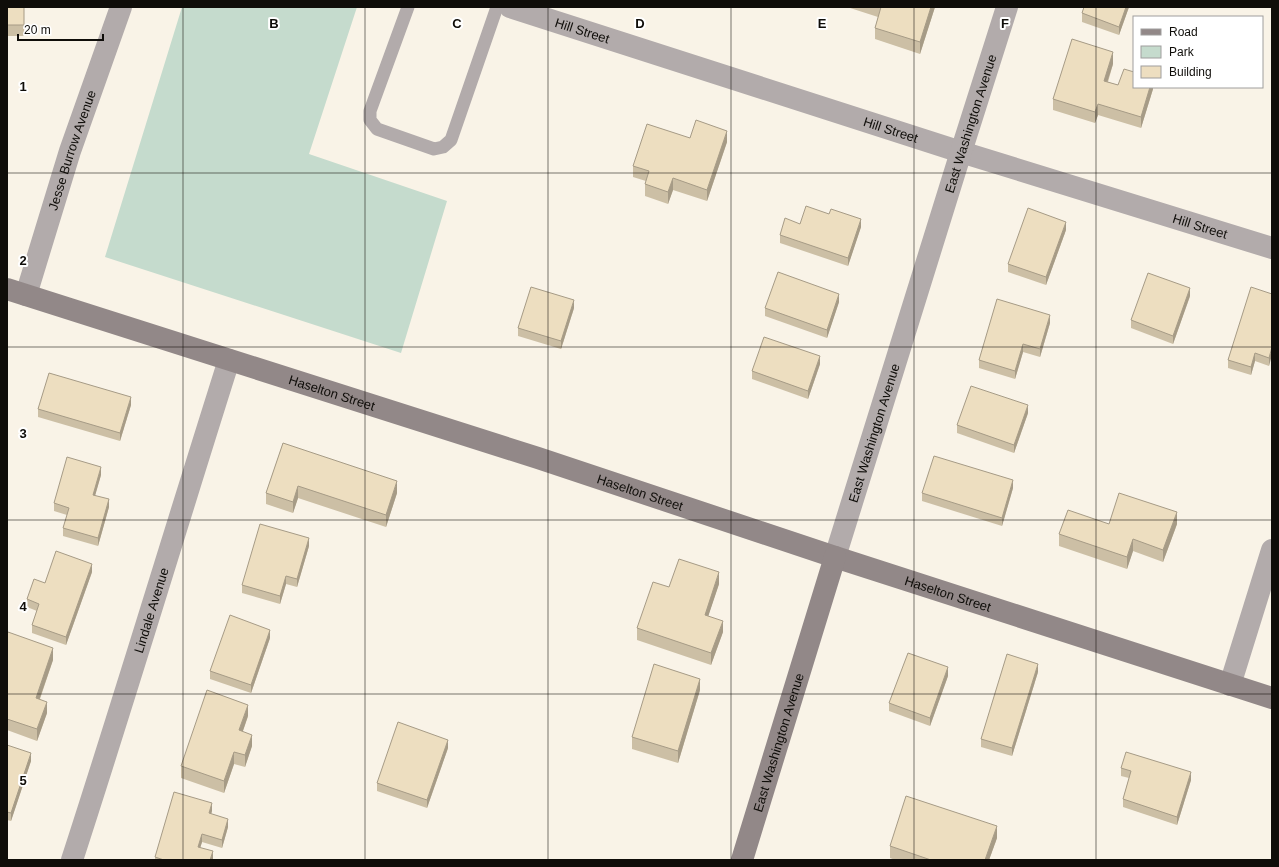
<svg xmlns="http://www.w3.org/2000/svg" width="1279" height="867" font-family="Helvetica,sans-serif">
<rect width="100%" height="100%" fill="#f9f3e7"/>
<!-- green -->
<polygon fill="#c5dbcd" points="182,7 357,7 309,154 447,201 401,353 105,257"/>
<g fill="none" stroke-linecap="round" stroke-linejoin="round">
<!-- lane -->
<polyline stroke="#b2abab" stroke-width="13" points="408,7 370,111 370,120 377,129 434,149 443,147 451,140 497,7"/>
<!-- street -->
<g stroke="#b2abab" stroke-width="22">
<path id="s1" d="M 510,7 L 961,152 L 1272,248"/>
<path id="s2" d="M 26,295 L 70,151 L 121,7"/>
<path id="s3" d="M 835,557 L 961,152 L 1007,7"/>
<polyline points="1230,685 1272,550"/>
<path id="s4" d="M 72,860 C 126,694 176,527 229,360"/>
</g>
<!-- secondary -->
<g stroke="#928888" stroke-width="22">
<path id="s5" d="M 7,289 L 538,458 L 835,557 L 1272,698"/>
<path id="s6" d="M 742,860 L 835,557"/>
</g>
</g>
<!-- wall -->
<g fill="#ccbfa5">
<rect x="7" y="7" width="17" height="29"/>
<polygon points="847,7 935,7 920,54 875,39 875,28 878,17"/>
<polygon points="1084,7 1129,7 1119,35 1082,22 1082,13"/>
<polygon points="1113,64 1108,82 1118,85 1153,87 1153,89 1141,128 1098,115 1095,123 1053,110 1053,99"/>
<polygon points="690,138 727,142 707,201 673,190 668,204 645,196 645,184 646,181 633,177 633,166"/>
<polygon points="800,224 861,227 848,266 780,243 780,235"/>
<polygon points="1066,230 1046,285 1008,272 1008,264"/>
<polygon points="1272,294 1269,366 1255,361 1251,375 1228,368 1228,360"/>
<polygon points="1190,296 1173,344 1131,328 1131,320"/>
<polygon points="839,302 827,338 765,316 765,308"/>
<polygon points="574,308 561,349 518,336 518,328"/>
<polygon points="1050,323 1040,357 1023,352 1015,379 979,368 979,360"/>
<polygon points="820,364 808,399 752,379 752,371"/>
<polygon points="131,405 120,441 38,417 38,409"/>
<polygon points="1028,413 1014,453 957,433 957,425"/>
<polygon points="283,443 397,493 386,527 298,498 293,513 266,504 266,493"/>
<polygon points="101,475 95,495 109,507 98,546 63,536 63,528 67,515 54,511 54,503"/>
<polygon points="1013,488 1002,526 922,501 922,493"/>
<polygon points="1109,524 1177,524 1163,562 1133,551 1127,569 1059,546 1059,534"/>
<polygon points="309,546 297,587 286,584 280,604 242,593 242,585"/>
<polygon points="92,572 66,645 32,633 32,625 37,611 27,607 27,599 45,583"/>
<polygon points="719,584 708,616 723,632 711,665 637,640 637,628 669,587"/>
<polygon points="7,635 53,660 40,699 47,713 37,741 7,730"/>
<polygon points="270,638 251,693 210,679 210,671"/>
<polygon points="1038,672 1012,756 981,747 981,739"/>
<polygon points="948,676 930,726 889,711 889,703"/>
<polygon points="700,690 678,763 632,749 632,737"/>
<polygon points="248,716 243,731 252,746 245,767 234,764 224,793 181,778 181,766"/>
<polygon points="7,745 31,761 11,821 7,820"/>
<polygon points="448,748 427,808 377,791 377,783"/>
<polygon points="1121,768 1191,780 1177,825 1123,807 1123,799 1129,778 1121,776"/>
<polygon points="212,811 211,814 228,827 222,848 202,842 200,848 213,860 155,860 155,857"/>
<polygon points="997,838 989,860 895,860 890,858 890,846"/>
</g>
<!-- shaded-wall -->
<g fill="#a69b86">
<polygon points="931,7 935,7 920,54 920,42"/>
<polygon points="1126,7 1129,7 1119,35 1119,27"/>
<polygon points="1113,52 1113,64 1104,92 1104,81"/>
<polygon points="1150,87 1153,87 1153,89 1141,128 1141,117"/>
<polygon points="1098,104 1098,115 1095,123 1095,112"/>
<polygon points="727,131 727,142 707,201 707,190"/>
<polygon points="673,178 673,190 668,204 668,192"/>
<polygon points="861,219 861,227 848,266 848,258"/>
<polygon points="1066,222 1066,230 1046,285 1046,277"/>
<polygon points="1190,288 1190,296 1173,344 1173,336"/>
<polygon points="839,294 839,302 827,338 827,330"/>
<polygon points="574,300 574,308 561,349 561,341"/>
<polygon points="1050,315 1050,323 1040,357 1040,349"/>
<polygon points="1023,344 1023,352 1015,379 1015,371"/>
<polygon points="1272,347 1272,355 1269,366 1269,358"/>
<polygon points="1255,353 1255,361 1251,375 1251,367"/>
<polygon points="820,356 820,364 808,399 808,391"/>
<polygon points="131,397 131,405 120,441 120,433"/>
<polygon points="1028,405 1028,413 1014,453 1014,445"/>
<polygon points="101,467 101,475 93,503 93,495"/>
<polygon points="1013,480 1013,488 1002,526 1002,518"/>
<polygon points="397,481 397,493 386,527 386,515"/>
<polygon points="298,486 298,498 293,513 293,502"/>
<polygon points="109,499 109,507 98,546 98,538"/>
<polygon points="1177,512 1177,524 1163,562 1163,550"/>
<polygon points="309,538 309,546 297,587 297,579"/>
<polygon points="1133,539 1133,551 1127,569 1127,557"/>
<polygon points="92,564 92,572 66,645 66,637"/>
<polygon points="719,572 719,584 705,626 705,615"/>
<polygon points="286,576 286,584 280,604 280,596"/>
<polygon points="723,621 723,632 711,665 711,653"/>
<polygon points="270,630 270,638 251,693 251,685"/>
<polygon points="53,648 53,660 36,709 36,698"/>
<polygon points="1038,664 1038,672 1012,756 1012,748"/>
<polygon points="948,667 948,676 930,726 930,718"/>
<polygon points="700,679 700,690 678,763 678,751"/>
<polygon points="47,702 47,713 37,741 37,729"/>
<polygon points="248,705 248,716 239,742 239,730"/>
<polygon points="252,735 252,746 245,767 245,755"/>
<polygon points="448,740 448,748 427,808 427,800"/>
<polygon points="234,752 234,764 224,793 224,781"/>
<polygon points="31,753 31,761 11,821 11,813"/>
<polygon points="1191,772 1191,780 1177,825 1177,817"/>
<polygon points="212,803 212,811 209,821 209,813"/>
<polygon points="228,819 228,827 222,848 222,840"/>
<polygon points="997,826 997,838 989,860 985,860"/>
<polygon points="202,834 202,842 198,855 198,847"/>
<polygon points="213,851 213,860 210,860"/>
</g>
<!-- building -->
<g fill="#eddec0" stroke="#a69b86">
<rect x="7" y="7" width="17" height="18"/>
<polygon points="881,7 931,7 920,42 875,28"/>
<polygon points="1084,7 1126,7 1119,27 1082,13"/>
<polygon points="1072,39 1113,52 1104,81 1118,85 1124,69 1134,72 1134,87 1150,87 1141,117 1098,104 1095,112 1053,99"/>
<polygon points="696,120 727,131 707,190 673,178 668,192 645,184 649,171 633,166 647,124 690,138"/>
<polygon points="806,206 829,214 831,209 861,219 848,258 780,235 785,218 800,224"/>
<polygon points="1028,208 1066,222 1046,277 1008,264"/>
<polygon points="778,272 839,294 827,330 765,308"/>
<polygon points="1148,273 1190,288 1173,336 1131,320"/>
<polygon points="531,287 574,300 561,341 518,328"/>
<polygon points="1251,287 1272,294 1272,347 1269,358 1255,353 1251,367 1228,360"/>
<polygon points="997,299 1050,315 1040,349 1023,344 1015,371 979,360"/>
<polygon points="764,337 820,356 808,391 752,371"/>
<polygon points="49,373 131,397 120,433 38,409"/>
<polygon points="971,386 1028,405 1014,445 957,425"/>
<polygon points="283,443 397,481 386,515 298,486 293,502 266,493"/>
<polygon points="934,456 1013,480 1002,518 922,493"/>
<polygon points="67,457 101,467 93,495 109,499 98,538 63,528 69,508 54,503"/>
<polygon points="1119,493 1177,512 1163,550 1133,539 1127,557 1059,534 1068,510 1109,524"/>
<polygon points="260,524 309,538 297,579 286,576 280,596 242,585"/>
<polygon points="56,551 92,564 66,637 32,625 39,604 27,599 34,579 45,583"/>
<polygon points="679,559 719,572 705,615 723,621 711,653 637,628 653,582 669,587"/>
<polygon points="230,615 270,630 251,685 210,671"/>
<polygon points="8,632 53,648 36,698 47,702 37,729 7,719 7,635"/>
<polygon points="908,653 948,667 930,718 889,703"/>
<polygon points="1007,654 1038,664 1012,748 981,739"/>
<polygon points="654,664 700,679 678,751 632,737"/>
<polygon points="207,690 248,705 239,730 252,735 245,755 234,752 224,781 181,766"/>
<polygon points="398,722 448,740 427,800 377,783"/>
<polygon points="7,745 31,753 11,813 7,812"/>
<polygon points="1126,752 1191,772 1177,817 1123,799 1131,771 1121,768"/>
<polygon points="174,792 212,803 209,813 228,819 222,840 202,834 198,847 213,851 210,860 164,860 155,857"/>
<polygon points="906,796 997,826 985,860 931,860 890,846"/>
</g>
<!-- grid -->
<path fill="none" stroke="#0f0d09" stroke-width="1" stroke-opacity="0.55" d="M 183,7 L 183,860M 365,7 L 365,860M 548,7 L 548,860M 731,7 L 731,860M 914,7 L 914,860M 1096,7 L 1096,860M 7,173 L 1272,173M 7,347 L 1272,347M 7,520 L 1272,520M 7,694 L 1272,694"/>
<g text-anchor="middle" stroke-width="4" stroke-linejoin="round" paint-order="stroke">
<!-- street labels -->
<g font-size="13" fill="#0f0d09" stroke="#fff">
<text dy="5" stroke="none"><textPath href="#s1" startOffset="76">Hill Street</textPath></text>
<text dy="5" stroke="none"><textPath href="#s3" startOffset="454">East Washington Avenue</textPath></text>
<text dy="5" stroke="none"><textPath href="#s1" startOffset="400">Hill Street</textPath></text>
<text dy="5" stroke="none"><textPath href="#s2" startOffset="152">Jesse Burrow Avenue</textPath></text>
<text dy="5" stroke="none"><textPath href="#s1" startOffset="724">Hill Street</textPath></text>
<text dy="5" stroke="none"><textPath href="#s5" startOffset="341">Haselton Street</textPath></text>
<text dy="5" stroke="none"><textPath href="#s3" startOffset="130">East Washington Avenue</textPath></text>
<text dy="5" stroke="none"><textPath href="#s5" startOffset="665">Haselton Street</textPath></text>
<text dy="5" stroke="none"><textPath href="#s5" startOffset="989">Haselton Street</textPath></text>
<text dy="5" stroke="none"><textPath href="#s4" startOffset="262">Lindale Avenue</textPath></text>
<text dy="5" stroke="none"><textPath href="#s6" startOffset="123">East Washington Avenue</textPath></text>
</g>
</g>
<g font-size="13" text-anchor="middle" font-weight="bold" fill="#0f0d09" stroke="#fff" stroke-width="4" stroke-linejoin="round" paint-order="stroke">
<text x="274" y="28">B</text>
<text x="457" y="28">C</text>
<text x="640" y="28">D</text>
<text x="822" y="28">E</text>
<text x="1005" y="28">F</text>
<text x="23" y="91">1</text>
<text x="23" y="265">2</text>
<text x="23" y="438">3</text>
<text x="23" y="611">4</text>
<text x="23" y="785">5</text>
</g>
<!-- border -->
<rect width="1279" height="867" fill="none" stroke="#0f0d09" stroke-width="16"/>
<!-- legend -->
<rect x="1133" y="16" width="130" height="72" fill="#ffffff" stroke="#9f9e9d"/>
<rect x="1141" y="29" width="20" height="6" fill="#928888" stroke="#9f9e9d"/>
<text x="1169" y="36" font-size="12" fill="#0f0d09">Road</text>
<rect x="1141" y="46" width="20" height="12" fill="#c5dbcd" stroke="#9f9e9d"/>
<text x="1169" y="56" font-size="12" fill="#0f0d09">Park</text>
<rect x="1141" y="66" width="20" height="12" fill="#eddec0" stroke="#9f9e9d"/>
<text x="1169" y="76" font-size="12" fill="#0f0d09">Building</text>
<!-- scale -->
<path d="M18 34v6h85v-6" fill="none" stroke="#0f0d09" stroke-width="2"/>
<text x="24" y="34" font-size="12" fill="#0f0d09" stroke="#ffffff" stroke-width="3" paint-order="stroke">20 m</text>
</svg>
